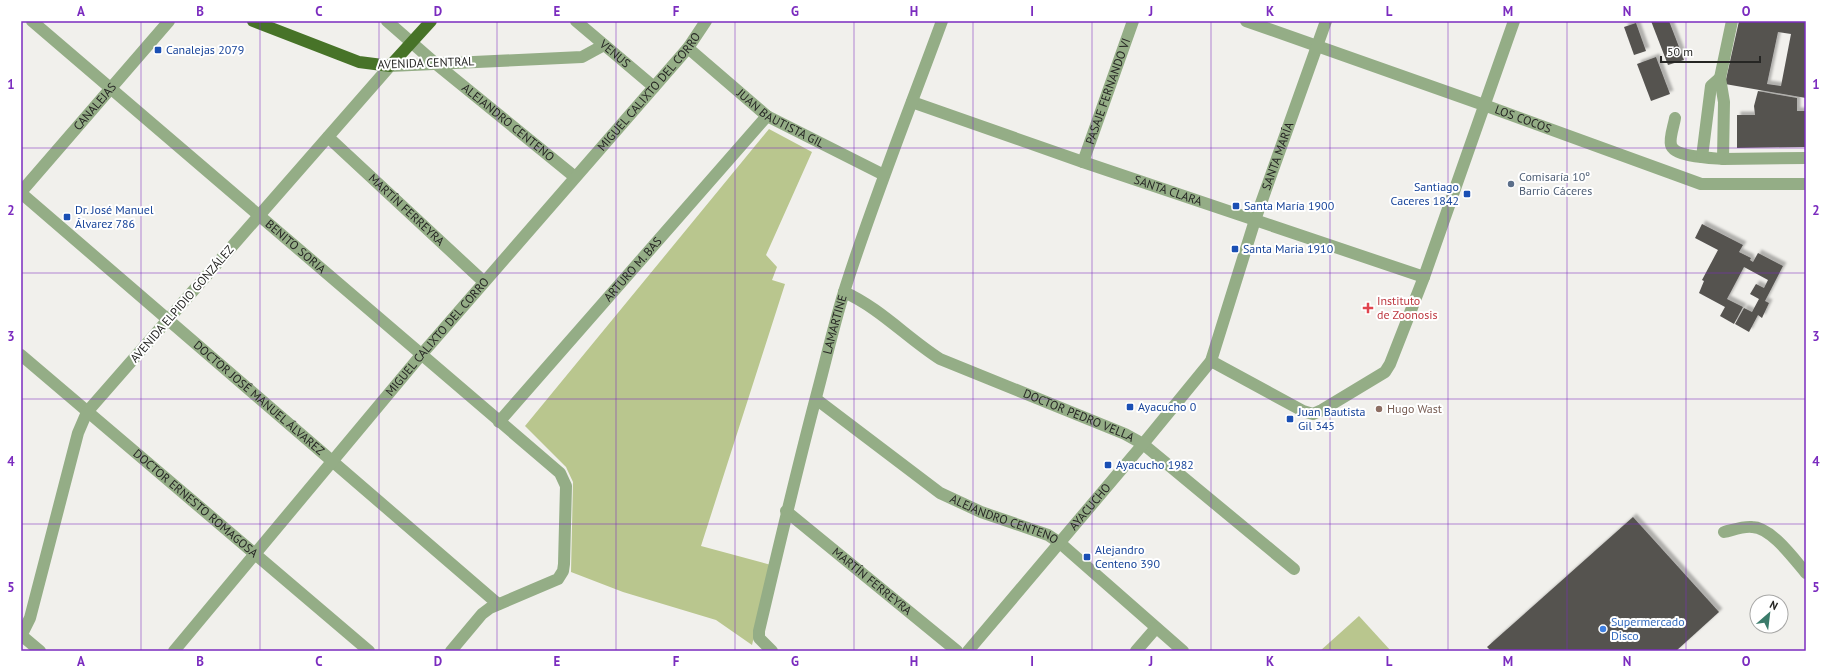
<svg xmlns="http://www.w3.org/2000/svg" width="1827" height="672" font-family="'PT Sans',sans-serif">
<defs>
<filter id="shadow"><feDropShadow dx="3.5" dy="-3.5" stdDeviation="1" flood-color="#0004"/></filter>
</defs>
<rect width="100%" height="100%" fill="#f1f0ec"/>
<!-- green -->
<g fill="#b9c68e">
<polygon points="769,129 812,152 766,255 777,267 772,280 785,284 701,546 771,565 752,645 716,620 623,592 571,572 573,482 566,467 525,426"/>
<polygon points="1359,616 1391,651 1320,651"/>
</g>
<!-- building -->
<g fill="#555350" fill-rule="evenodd" filter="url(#shadow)">
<polygon points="1651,21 1669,21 1684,60 1668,65"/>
<path d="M 1739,21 L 1806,21 L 1806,98 L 1725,84 ZM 1778,32 L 1791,34 L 1781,86 L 1767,84 Z"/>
<polygon points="1636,23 1646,51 1634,55 1624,27"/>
<polygon points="1656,57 1670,94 1651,101 1637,64"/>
<polygon points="1758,91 1797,98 1797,111 1806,111 1806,147 1737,148 1737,115 1755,115 1754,106"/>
<polygon points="1702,224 1743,245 1739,252 1751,258 1750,260 1753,262 1758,253 1783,266 1765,301 1769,303 1762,318 1758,315 1749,332 1735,324 1744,308 1752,312 1759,299 1750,294 1756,284 1764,288 1768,280 1744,267 1727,299 1743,307 1734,324 1720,316 1725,307 1699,293 1704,281 1702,280 1718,250 1695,238"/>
<polygon points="1633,517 1719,612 1676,651 1491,651 1487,647"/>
</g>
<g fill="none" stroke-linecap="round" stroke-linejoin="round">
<!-- minor -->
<g stroke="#94ad86" stroke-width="12">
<path id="s1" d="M 32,21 L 560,473 L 566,486 L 564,564 L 563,571 L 558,579 L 490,608 L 482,614 L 451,651"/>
<path id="s2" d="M 387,21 L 435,63 L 575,177"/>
<path id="s3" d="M 576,21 L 654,87"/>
<path id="s4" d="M 1246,21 L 1484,105 L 1701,184 L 1806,184"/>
<polyline points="1732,21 1720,78 1724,102 1723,159 1806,158"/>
<path id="s5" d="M 688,48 L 767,116 L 884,175"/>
<path id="s6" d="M 912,102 L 1083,162 L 1424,277"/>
<path d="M 1675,118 C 1674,125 1669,138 1671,145 C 1674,157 1712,158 1723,159"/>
<path id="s7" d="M 328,137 L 484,282"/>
<polyline points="1702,157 1711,86 1720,78"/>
<path id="s8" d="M 1083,162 L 1133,21"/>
<path id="s9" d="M 21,192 L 169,21"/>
<path id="s10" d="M 21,193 L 498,604"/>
<path id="s11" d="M 844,292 C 880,308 907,338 940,359 L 1125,434 L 1143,444 L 1294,569"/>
<path id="s12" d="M 21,355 L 369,651"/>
<polyline points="1211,361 1303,411 1313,414 1322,410 1385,372 1390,364 1424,277 1514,21"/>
<path id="s13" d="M 816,399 L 940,493 L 981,512 L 1048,535 L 1060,543 L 1183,651"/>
<path id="s14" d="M 499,422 L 767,116"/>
<path id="s15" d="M 786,511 L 957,651"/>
<path d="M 1724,532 C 1733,530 1743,526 1752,527 C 1771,527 1794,559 1806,573"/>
<polyline points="21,635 40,651"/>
<polyline points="21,636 30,618 78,433 87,412 390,66 582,57 604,45"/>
<path id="s16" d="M 174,651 L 421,355 L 688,48 L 706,21"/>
<path id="s17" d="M 772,651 L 759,638 L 759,631 C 777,554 795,477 815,401 C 825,364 833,328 844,292 C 873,200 909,111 942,21"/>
<path id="s18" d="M 968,651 L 1143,444 L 1211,361 L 1255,220 L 1326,21"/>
<polyline points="1136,651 1156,628"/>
</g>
<!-- major -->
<polyline stroke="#477328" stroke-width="12" points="253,21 359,62 390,66 431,21"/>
</g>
<!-- grid -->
<path fill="none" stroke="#7b2cbf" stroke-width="1" stroke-opacity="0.55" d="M 141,21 L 141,651M 260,21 L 260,651M 379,21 L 379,651M 497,21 L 497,651M 616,21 L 616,651M 735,21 L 735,651M 854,21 L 854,651M 973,21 L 973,651M 1092,21 L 1092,651M 1211,21 L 1211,651M 1330,21 L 1330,651M 1448,21 L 1448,651M 1567,21 L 1567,651M 1686,21 L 1686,651M 21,148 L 1806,148M 21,273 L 1806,273M 21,399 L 1806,399M 21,524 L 1806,524"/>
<!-- markers -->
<g fill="#1a4fb4" stroke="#fff" stroke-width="1.5">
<rect x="154" y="46" width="8" height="8" rx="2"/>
<rect x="1463" y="190" width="8" height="8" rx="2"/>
<rect x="1232" y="202" width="8" height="8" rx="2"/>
<rect x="63" y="213" width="8" height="8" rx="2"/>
<rect x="1231" y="245" width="8" height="8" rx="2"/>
<rect x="1126" y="403" width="8" height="8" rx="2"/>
<rect x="1286" y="415" width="8" height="8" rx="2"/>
<rect x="1104" y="461" width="8" height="8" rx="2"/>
<rect x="1083" y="553" width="8" height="8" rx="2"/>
</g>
<circle fill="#5c6f8a" stroke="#fff" stroke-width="1.5" cx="1511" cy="184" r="4"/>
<path fill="#e0444e" stroke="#fff" stroke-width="1.5" d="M1366 302h4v4h4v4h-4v4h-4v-4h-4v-4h4z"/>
<circle fill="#8d6e63" stroke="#fff" stroke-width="1.5" cx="1379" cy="409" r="4"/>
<circle fill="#3f7fe0" stroke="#fff" stroke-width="1.5" cx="1603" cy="629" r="4"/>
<g text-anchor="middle" stroke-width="4" stroke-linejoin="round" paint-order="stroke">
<!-- transit labels -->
<g font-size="12" fill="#164399" stroke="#fff" text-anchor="start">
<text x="166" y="54">Canalejas 2079</text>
<text x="1459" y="191" text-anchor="end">Santiago<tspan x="1459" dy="14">Caceres 1842</tspan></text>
<text x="1244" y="210">Santa María 1900</text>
<text x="75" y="214">Dr. José Manuel<tspan x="75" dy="14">Álvarez 786</tspan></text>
<text x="1243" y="253">Santa Maria 1910</text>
<text x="1138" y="411">Ayacucho 0</text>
<text x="1298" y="416">Juan Bautista<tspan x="1298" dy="14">Gil 345</tspan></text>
<text x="1116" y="469">Ayacucho 1982</text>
<text x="1095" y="554">Alejandro<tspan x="1095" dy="14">Centeno 390</tspan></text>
</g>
<!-- street labels -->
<g font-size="12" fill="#262624" stroke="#fff">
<text dy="4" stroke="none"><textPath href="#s3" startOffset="51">VENUS</textPath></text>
<text transform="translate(426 63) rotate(-2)" y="4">AVENIDA CENTRAL</text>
<text dy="4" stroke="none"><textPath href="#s16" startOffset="734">MIGUEL CALIXTO DEL CORRO</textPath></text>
<text dy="4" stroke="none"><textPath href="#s8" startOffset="75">PASAJE FERNANDO VI</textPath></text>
<text dy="4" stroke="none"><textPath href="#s9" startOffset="113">CANALEJAS</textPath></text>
<text dy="4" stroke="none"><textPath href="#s5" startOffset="117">JUAN BAUTISTA GIL</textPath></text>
<text dy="4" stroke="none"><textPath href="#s4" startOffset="294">LOS COCOS</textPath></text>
<text dy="4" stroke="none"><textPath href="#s2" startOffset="158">ALEJANDRO CENTENO</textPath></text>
<text dy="4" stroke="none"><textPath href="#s18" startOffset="594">SANTA MARÍA</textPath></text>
<text dy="4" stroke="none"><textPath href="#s6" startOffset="271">SANTA CLARA</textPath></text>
<text dy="4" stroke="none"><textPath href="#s7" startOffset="107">MARTÍN FERREYRA</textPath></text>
<text dy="4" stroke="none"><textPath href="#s1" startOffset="347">BENITO SORIA</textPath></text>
<text dy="4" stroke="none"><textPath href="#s14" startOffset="203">ARTURO M. BAS</textPath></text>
<text transform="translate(182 304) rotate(-49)" y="4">AVENIDA ELPIDIO GONZÁLEZ</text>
<text dy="4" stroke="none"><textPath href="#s17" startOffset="341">LAMARTINE</textPath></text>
<text dy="4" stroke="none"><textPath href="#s16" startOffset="410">MIGUEL CALIXTO DEL CORRO</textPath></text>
<text dy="4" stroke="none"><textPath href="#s10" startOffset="314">DOCTOR JOSÉ MANUEL ÁLVAREZ</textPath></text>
<text dy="4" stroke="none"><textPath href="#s11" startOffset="267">DOCTOR PEDRO VELLA</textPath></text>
<text dy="4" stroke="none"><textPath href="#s12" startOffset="229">DOCTOR ERNESTO ROMAGOSA</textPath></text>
<text dy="4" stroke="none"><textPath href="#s18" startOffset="189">AYACUCHO</textPath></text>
<text dy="4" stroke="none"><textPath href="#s13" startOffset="225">ALEJANDRO CENTENO</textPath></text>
<text dy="4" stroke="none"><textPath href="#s15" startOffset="111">MARTÍN FERREYRA</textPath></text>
</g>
<!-- service labels -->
<g font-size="12" fill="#4e5e75" stroke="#fff" text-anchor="start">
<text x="1519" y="181">Comisaría 10º<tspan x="1519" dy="14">Barrio Cáceres</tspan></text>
</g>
<!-- health labels -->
<g font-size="12" fill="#be3a42" stroke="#fff" text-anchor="start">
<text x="1377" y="305">Instituto<tspan x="1377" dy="14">de Zoonosis</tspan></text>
</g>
<!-- education labels -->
<g font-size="12" fill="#785e54" stroke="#fff" text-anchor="start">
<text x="1387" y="413">Hugo Wast</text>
</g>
<!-- shop labels -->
<g font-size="12" fill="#366cbe" stroke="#fff" text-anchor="start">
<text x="1611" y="626">Supermercado<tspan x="1611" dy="14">Disco</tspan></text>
</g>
</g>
<!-- border -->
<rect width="1827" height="672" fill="none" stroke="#ffffff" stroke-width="44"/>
<!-- north arrow -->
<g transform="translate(1769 614) rotate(28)"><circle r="19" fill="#ffffff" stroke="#a8a8a7"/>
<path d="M0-3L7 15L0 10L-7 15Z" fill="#3a7b6a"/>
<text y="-6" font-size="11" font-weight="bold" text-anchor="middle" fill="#262624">N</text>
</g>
<!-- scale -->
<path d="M1661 56v6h99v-6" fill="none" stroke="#262624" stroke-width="2"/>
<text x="1667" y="56" font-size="12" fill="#262624" stroke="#ffffff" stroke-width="3" paint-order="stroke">50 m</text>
<rect x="22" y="22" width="1783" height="628" fill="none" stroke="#7b2cbf" stroke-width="1.5"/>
<g font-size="13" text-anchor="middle" font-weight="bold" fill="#7b2cbf">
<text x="81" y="16">A</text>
<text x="200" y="16">B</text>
<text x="319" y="16">C</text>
<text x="438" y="16">D</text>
<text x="557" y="16">E</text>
<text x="676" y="16">F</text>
<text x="795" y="16">G</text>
<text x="914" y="16">H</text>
<text x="1032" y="16">I</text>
<text x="1151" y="16">J</text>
<text x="1270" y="16">K</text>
<text x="1389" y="16">L</text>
<text x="1508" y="16">M</text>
<text x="1627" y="16">N</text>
<text x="1746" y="16">O</text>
<text x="11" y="89">1</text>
<text x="1816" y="89">1</text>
<text x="11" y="215">2</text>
<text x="1816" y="215">2</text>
<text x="11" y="341">3</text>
<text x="1816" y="341">3</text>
<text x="11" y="466">4</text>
<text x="1816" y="466">4</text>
<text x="11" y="592">5</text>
<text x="1816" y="592">5</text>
<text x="81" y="666">A</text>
<text x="200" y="666">B</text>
<text x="319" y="666">C</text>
<text x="438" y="666">D</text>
<text x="557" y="666">E</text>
<text x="676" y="666">F</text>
<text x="795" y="666">G</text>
<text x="914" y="666">H</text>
<text x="1032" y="666">I</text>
<text x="1151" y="666">J</text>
<text x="1270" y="666">K</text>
<text x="1389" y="666">L</text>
<text x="1508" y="666">M</text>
<text x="1627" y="666">N</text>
<text x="1746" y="666">O</text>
</g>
</svg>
